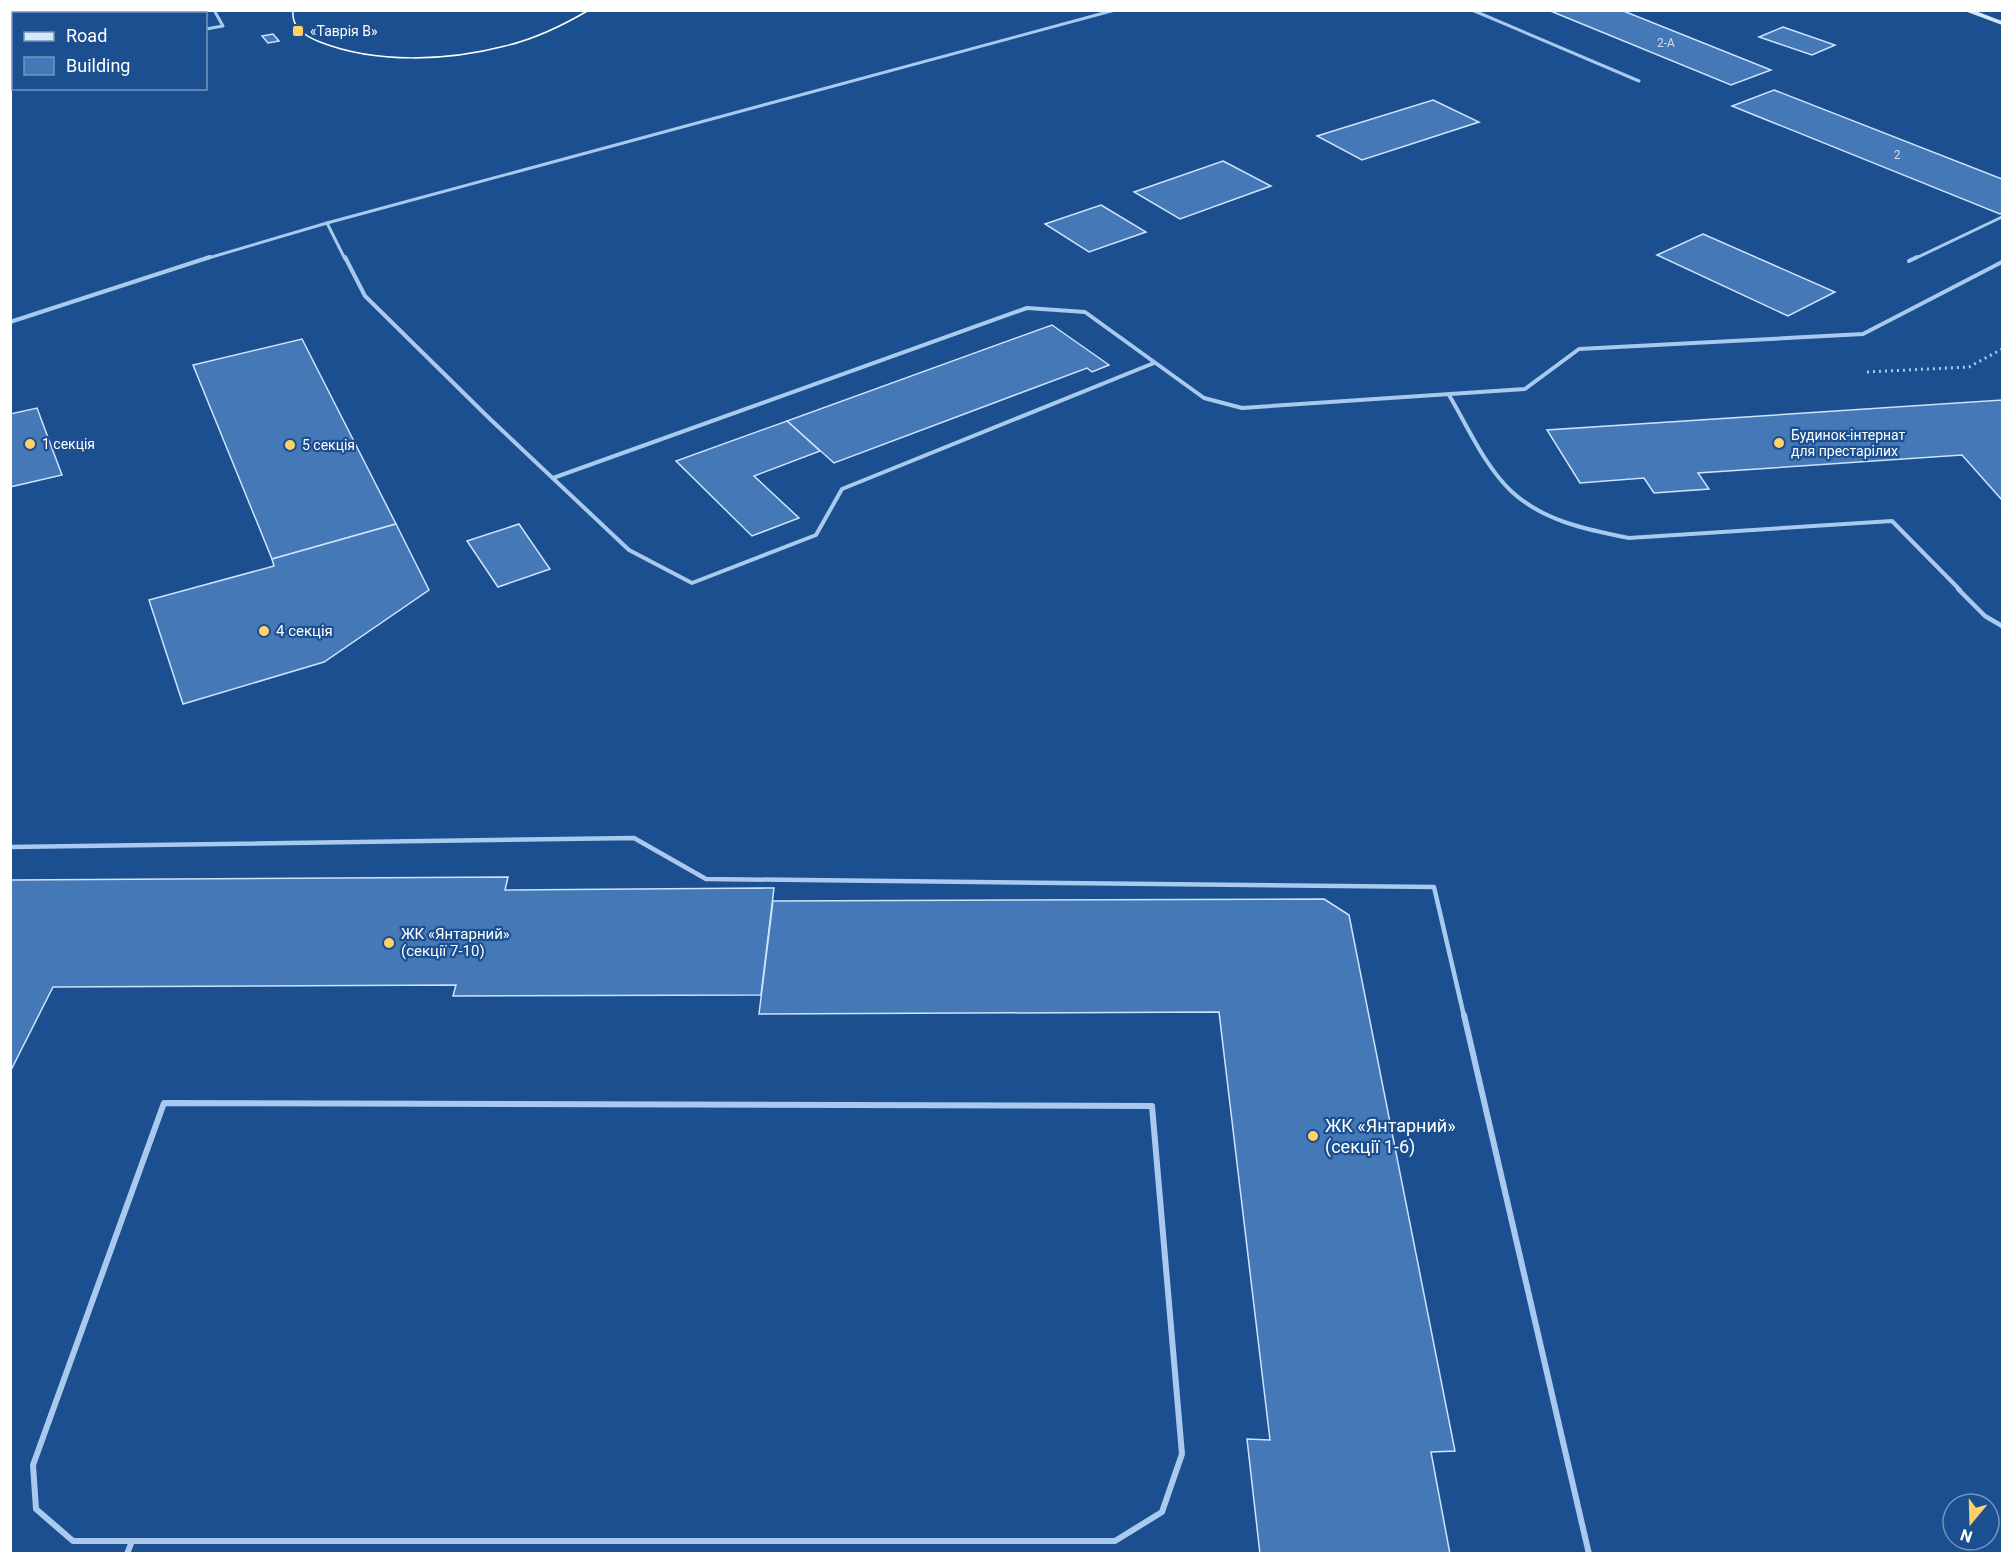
<svg xmlns="http://www.w3.org/2000/svg" width="2013" height="1564" font-family="Roboto,sans-serif">
<rect width="100%" height="100%" fill="#1b4f8f"/>
<!-- building -->
<g fill="#4478b7" stroke="#cfe3fa" stroke-width="1.5">
<polygon points="1548,10 1621,10 1771,70 1731,85"/>
<polygon points="1783,27 1835,45 1812,55 1759,37"/>
<polygon points="273,34 279,41 268,43 262,36"/>
<polygon points="1774,90 2002,179 2002,213 2000,214 1732,106"/>
<polygon points="1433,100 1479,122 1362,160 1317,136"/>
<polygon points="1223,161 1271,186 1180,219 1134,192"/>
<polygon points="1101,205 1146,232 1089,252 1045,224"/>
<polygon points="1703,234 1835,292 1788,316 1657,255"/>
<polygon points="1052,325 1109,365 1092,372 1087,368 834,463 787,421"/>
<polygon points="302,339 396,524 272,559 193,365"/>
<polygon points="2002,400 2002,500 1962,455 1698,473 1709,489 1654,493 1644,478 1580,483 1547,430"/>
<polygon points="37,408 62,475 10,487 10,414"/>
<polygon points="787,421 820,451 754,476 799,518 752,536 676,461"/>
<polygon points="396,524 429,590 324,662 183,704 149,600 274,566 272,559"/>
<polygon points="519,524 550,569 498,587 467,541"/>
<polygon points="508,877 505,890 774,888 761,995 453,996 456,985 53,987 10,1072 10,880"/>
<polygon points="1324,899 1349,915 1455,1451 1431,1452 1450,1554 1260,1554 1247,1439 1270,1440 1219,1012 759,1014 773,901"/>
</g>
<g fill="none" stroke-linecap="round" stroke-linejoin="round">
<!-- path-far1 -->
<polyline stroke="#a9c9ee" stroke-width="2" stroke-dasharray="1.5 3" stroke-linecap="butt" points="61,14 79,10"/>
<!-- path -->
<polyline stroke="#a9c9ee" stroke-width="3" stroke-dasharray="2 4" stroke-linecap="butt" points="1867,372 1969,367 2002,349"/>
<!-- lane-far3 -->
<g stroke="#a9c9ee" stroke-width="3">
<polyline points="1472,10 1639,81"/>
<polyline points="153,14 170,10"/>
<polyline points="206,29 223,26 214,10"/>
<polyline points="10,38 14,38"/>
<polyline points="10,64 14,63"/>
<polyline points="327,223 345,259"/>
<polyline points="205,259 327,223 1115,10"/>
<polyline points="1914,259 2002,217"/>
</g>
<!-- lane-far2 -->
<g stroke="#a9c9ee" stroke-width="4">
<polyline points="345,257 365,296 490,419 629,550 692,583 816,535 842,489 1154,363"/>
<polyline points="1909,261 1917,257"/>
<polyline points="10,322 210,257"/>
<path d="M 1449,395 C 1468,427 1484,465 1511,491 C 1543,521 1588,530 1629,538 L 1892,521 L 1960,590"/>
<polyline points="553,478 1027,308 1085,312 1204,398 1242,408 1525,389 1579,349 1863,334 2002,262"/>
</g>
<!-- lane-far1 -->
<g stroke="#a9c9ee" stroke-width="4.5">
<polyline points="1958,589 1985,616 2002,626"/>
<polyline points="10,847 634,838 706,879 1434,887 1464,1016"/>
</g>
<!-- lane -->
<g stroke="#a9c9ee" stroke-width="6">
<polyline points="1464,1015 1589,1554"/>
<polygon points="164,1103 1152,1106 1182,1454 1162,1512 1115,1541 73,1541 36,1509 33,1465"/>
<polyline points="127,1554 132,1541"/>
</g>
<!-- secondary -->
<polygon fill="#d6e6fa" fill-rule="evenodd" points="1962,10 1973,10 2002,21 2002,25"/>
<!-- tram -->
<g stroke="#fff" stroke-width="1.5">
<path d="M 293,10 C 291,28 305,36 320,42 C 376,64 448,61 505,46 C 535,39 562,26 589,10"/>
<polyline points="10,12 20,10"/>
</g>
</g>
<!-- markers -->
<g fill="#ffd166" stroke="#1b4f8f" stroke-width="2">
<rect x="292" y="25" width="12" height="12" rx="3"/>
<circle cx="1779" cy="443" r="6"/>
<circle cx="30" cy="444" r="6"/>
<circle cx="290" cy="445" r="6"/>
<circle cx="264" cy="631" r="6"/>
<circle cx="389" cy="943" r="6"/>
<circle cx="1313" cy="1136" r="6"/>
</g>
<g text-anchor="middle" stroke-width="4.5" stroke-linejoin="round" paint-order="stroke">
<!-- number labels -->
<g font-size="12" fill="#d0dded">
<text x="1666" y="47">2-А</text>
<text x="1897" y="159">2</text>
</g>
<!-- far-poi labels -->
<g font-size="14" fill="#fff" stroke="#1b4f8f" text-anchor="start">
<text x="310" y="36">«Таврія В»</text>
<text x="1791" y="440">Будинок-інтернат<tspan x="1791" dy="16">для престарілих</tspan></text>
<text x="42" y="449">1 секція</text>
<text x="302" y="450">5 секція</text>
</g>
<!-- poi labels -->
<g font-size="15" fill="#fff" stroke="#1b4f8f" text-anchor="start">
<text x="276" y="636">4 секція</text>
<text x="401" y="939">ЖК «Янтарний»<tspan x="401" dy="17">(секції 7-10)</tspan></text>
</g>
<!-- near-poi labels -->
<g font-size="18" fill="#fff" stroke="#1b4f8f" text-anchor="start">
<text x="1325" y="1132">ЖК «Янтарний»<tspan x="1325" dy="21">(секції 1-6)</tspan></text>
</g>
</g>
<!-- border -->
<rect width="2013" height="1564" fill="none" stroke="#ffffff" stroke-width="24"/>
<!-- legend -->
<rect x="12" y="12" width="195" height="78" fill="#1b4f8f" stroke="#7695bc" stroke-width="1.5"/>
<rect x="24" y="32" width="30" height="9" fill="#d6e6fa" stroke="#7695bc" stroke-width="1.5"/>
<text x="66" y="42" font-size="18" fill="#ffffff">Road</text>
<rect x="24" y="57" width="30" height="18" fill="#4478b7" stroke="#7695bc" stroke-width="1.5"/>
<text x="66" y="72" font-size="18" fill="#ffffff">Building</text>
<!-- north arrow -->
<g transform="translate(1971 1522) rotate(199)"><circle r="28" fill="#1b4f8f" stroke="#7695bc" stroke-width="1.5"/>
<path d="M0-4.5L10 22L0 15L-10 22Z" fill="#ffd166"/>
<text y="-9" font-size="16" font-weight="bold" text-anchor="middle" fill="#ffffff">N</text>
</g>
</svg>
